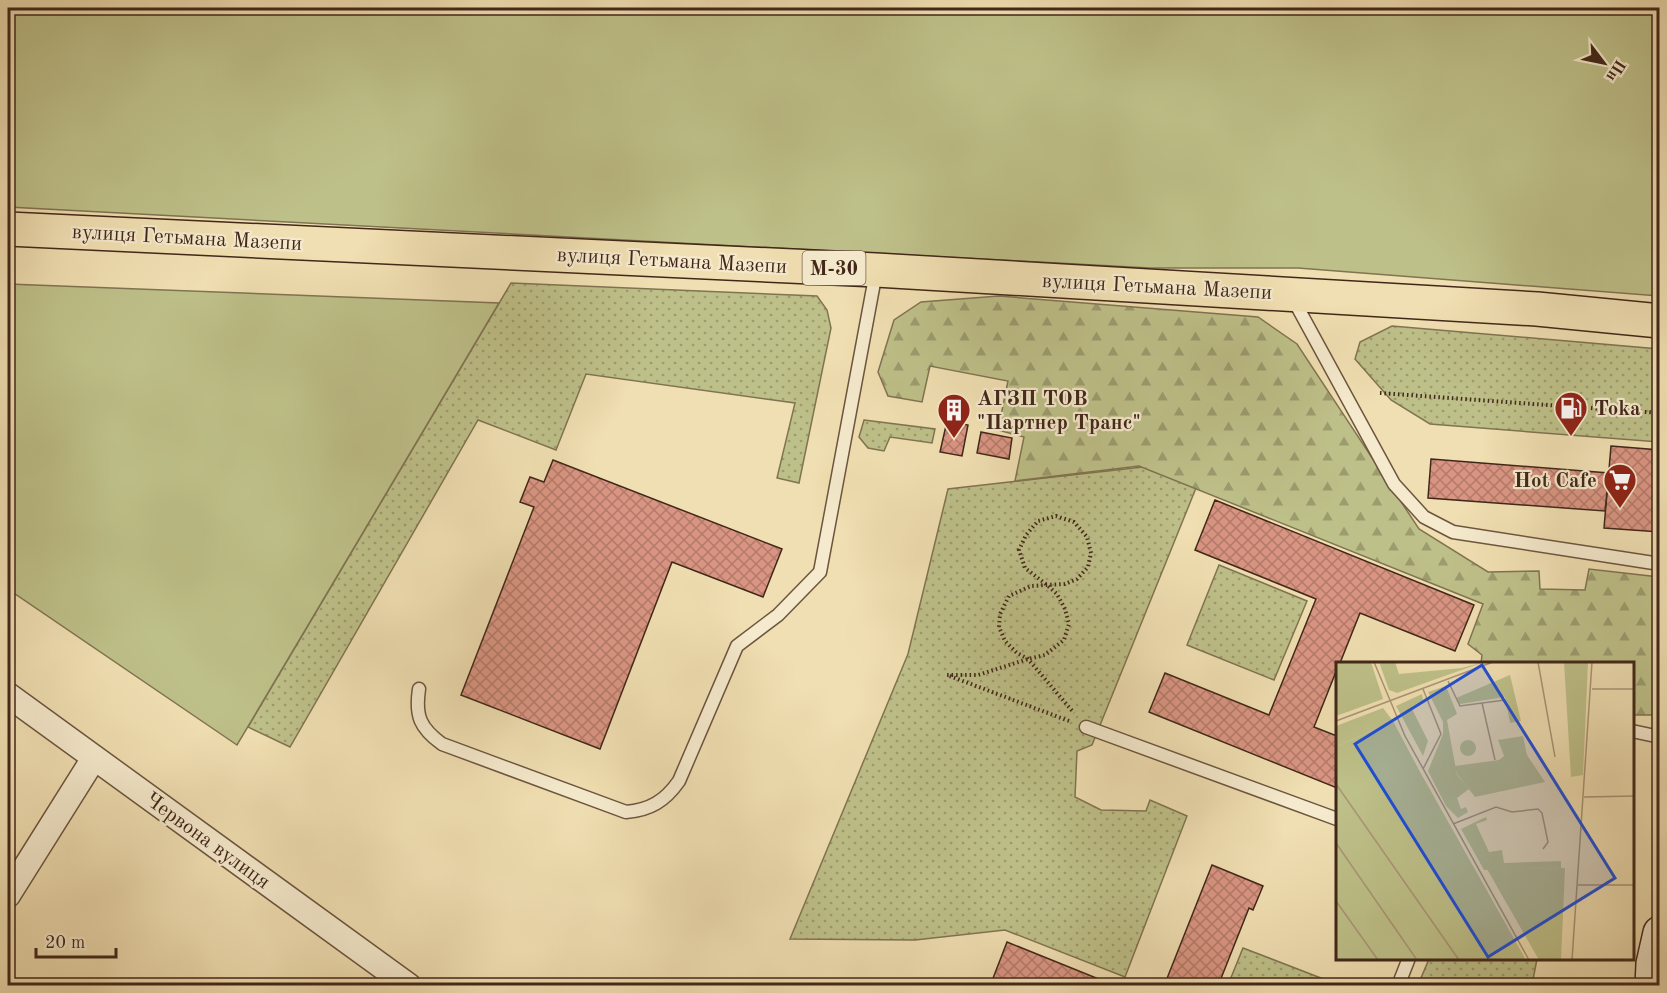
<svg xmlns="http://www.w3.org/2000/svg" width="1667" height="993" font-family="'Old Standard TT',serif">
<defs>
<pattern id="grass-dots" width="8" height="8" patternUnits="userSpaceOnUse" patternTransform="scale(1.5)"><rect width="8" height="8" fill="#bec089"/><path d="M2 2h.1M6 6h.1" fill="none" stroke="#9c9c6f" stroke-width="1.8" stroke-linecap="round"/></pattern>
<pattern id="forest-firs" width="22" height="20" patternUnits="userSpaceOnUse" patternTransform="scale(1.5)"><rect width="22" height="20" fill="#bec089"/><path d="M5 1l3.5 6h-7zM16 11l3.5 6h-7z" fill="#9c9c6f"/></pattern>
<pattern id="building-cross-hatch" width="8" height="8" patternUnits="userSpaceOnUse" patternTransform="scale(1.5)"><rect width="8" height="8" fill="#da9582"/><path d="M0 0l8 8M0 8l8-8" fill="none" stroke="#b27a6a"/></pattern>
</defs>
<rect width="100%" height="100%" fill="#f0dfb2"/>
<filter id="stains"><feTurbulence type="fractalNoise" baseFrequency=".00333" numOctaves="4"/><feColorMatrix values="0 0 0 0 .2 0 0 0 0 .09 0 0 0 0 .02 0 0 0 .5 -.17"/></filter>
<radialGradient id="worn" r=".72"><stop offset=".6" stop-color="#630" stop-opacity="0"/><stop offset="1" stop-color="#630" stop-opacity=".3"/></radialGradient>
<!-- grass -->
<g fill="url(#grass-dots)" stroke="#807451" stroke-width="1.5">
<polygon points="511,283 817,296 827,310 831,328 799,483 777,478 795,403 586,374 556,450 478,420 290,747 248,727"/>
<polygon points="1392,326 1659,349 1659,442 1430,424 1391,400 1355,359 1360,342"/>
<polygon points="864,420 935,429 932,443 890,437 884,451 868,448 859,437"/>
<polygon points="1143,467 1196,488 1092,745 1077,751 1075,797 1101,810 1146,811 1150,800 1187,816 1125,977 1005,930 915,940 790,939 908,654 948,489"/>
<polygon points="1219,565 1307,601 1274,680 1187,645"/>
<polygon points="1243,948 1339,985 1228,985"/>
<polygon points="1429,959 1429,958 1537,959 1532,985 1418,985"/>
</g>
<!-- forest -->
<polygon fill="url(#forest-firs)" stroke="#807451" stroke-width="1.5" points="999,296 1258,317 1297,344 1419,529 1488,572 1539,571 1540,589 1585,590 1589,569 1659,577 1659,715 1633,715 1632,663 1481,663 1482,655 1468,644 1483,604 1139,466 1015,481 1024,437 998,430 1008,381 930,366 922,402 888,396 878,372 894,320 921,302"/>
<!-- garden -->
<g fill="#bec089" stroke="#807451" stroke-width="1.5">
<polygon points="8,8 1659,8 1659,296 1298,268 1150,268 8,207"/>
<polygon points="8,284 499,303 237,745 8,589"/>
</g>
<!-- building -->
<g fill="url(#building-cross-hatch)" stroke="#412719" stroke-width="1.5">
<polygon points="947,421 968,425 962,456 940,452"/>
<polygon points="981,432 1012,438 1009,459 977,453"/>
<polygon points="1611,446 1660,450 1660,532 1604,528"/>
<polygon points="1431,459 1609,473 1605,511 1428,498"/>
<polygon points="553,460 782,549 763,597 672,562 600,749 461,695 534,507 520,502 530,477 544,482"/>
<polygon points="1215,500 1474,605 1455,651 1360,613 1340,663 1337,663 1337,669 1314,727 1337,736 1337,788 1149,712 1165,673 1269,715 1316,599 1195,550"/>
<polygon points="1212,865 1263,886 1253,910 1249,908 1218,986 1164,986"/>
<polygon points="1007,942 1116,986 990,986"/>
</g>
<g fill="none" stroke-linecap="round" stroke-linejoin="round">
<defs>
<g id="lane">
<polyline points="1292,297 1394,484 1424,517 1453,532 1660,564"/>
<path d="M 419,689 C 415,716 420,728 442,744 L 626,812 C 650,810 665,801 679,781 L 737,646 L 778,615 L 820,572 L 876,272"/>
<polyline points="1086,727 1337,819"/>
<polyline points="1632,731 1660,737"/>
<polyline points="1398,986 1409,958"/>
</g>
<g id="street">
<polyline points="8,695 409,986"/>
<polyline points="8,895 94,758"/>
</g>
<polyline id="secondary" points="1652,986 1653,964 1660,933"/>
<polyline id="highway" points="8,229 876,270 1537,309 1660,321"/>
</defs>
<!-- lane casing -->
<use href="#lane" stroke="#6d553f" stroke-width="15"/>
<!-- street casing -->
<use href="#street" stroke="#6d553f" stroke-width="27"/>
<!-- secondary casing -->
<use href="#secondary" stroke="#412719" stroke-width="36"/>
<!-- highway casing -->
<use href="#highway" stroke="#412719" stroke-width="36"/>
<!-- path -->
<g stroke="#412719" stroke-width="4" stroke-dasharray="1.5 3" stroke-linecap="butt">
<polyline points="1380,393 1660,413"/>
<polyline points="1069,721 947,675 978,675 1028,659 1045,655 1064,640 1069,624 1065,609 1057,594 1047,585 1025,568 1019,550 1026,535 1038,521 1056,516 1074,522 1087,537 1091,553 1088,567 1077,579 1065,584 1047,585 1031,586 1009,596 1000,614 999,627 1005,641 1017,653 1028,659 1074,713"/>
</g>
<!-- lane -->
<use href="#lane" stroke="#f5eacd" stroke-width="12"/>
<!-- street -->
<use href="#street" stroke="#f5eacd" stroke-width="24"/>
<!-- secondary -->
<use href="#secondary" stroke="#f5eacd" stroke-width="33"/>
<!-- highway -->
<use href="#highway" stroke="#f0dfb2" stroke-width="33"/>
</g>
<!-- icons -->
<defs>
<symbol id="fuel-pin" viewBox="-11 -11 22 30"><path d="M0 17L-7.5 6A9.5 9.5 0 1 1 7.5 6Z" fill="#8f2418" stroke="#f5eacd"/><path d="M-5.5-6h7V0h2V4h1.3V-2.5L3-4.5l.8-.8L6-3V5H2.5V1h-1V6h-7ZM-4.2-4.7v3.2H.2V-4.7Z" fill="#fff"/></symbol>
<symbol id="building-pin" viewBox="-11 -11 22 30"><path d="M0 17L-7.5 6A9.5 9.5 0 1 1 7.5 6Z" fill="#8f2418" stroke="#f5eacd"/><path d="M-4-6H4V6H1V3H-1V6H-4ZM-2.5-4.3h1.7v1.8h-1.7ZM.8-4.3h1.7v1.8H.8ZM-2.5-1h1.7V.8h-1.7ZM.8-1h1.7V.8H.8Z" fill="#fff"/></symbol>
<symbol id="supermarket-pin" viewBox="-11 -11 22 30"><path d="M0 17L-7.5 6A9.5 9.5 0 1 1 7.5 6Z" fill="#8f2418" stroke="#f5eacd"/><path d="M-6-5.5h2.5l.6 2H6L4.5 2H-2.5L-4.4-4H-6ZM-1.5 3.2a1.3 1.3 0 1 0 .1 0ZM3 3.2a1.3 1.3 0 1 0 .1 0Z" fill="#fff"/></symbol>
</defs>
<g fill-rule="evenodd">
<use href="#fuel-pin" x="1552" y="389" width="38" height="52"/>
<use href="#building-pin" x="935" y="391" width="38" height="52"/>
<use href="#supermarket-pin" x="1601" y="461" width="38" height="52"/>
</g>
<g text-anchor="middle" stroke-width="4.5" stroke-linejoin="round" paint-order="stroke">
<!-- shield labels -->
<rect fill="#f5eacd" stroke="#77624f" stroke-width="1.5" x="802.5" y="251" width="63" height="34" rx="4.5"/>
<g font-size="20" font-weight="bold" fill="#412719">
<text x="834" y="275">М-30</text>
</g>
<!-- street labels -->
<g font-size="21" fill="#412719" stroke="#f5eacd">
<text transform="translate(187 237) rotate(3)" y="7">вулиця Гетьмана Мазепи</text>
<text transform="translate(672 260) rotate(3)" y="7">вулиця Гетьмана Мазепи</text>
<text transform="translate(1157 286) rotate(3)" y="7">вулиця Гетьмана Мазепи</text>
<text transform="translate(208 840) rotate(36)" y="7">Червона вулиця</text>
</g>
<!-- poi labels -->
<g font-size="21" font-weight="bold" fill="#412719" stroke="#f5eacd" text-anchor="start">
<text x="977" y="405">АГЗП ТОВ<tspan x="977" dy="24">"Партнер Транс"</tspan></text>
<text x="1594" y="415">Toka</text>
<text x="1597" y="487" text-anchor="end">Hot Cafe</text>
</g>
</g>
<!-- overview -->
<g transform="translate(1336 662)">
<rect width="298" height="298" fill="#f0dfb2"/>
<path d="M 0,0 L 35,0 L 47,37 L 0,54 ZM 43,0 L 59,0 L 63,12 L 126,6 L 148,0 L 61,31 L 53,28 ZM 174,13 L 185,59 L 174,61 L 169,35 L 124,42 L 120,36 ZM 86,32 L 87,38 L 75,45 L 92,79 L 87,94 L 60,44 ZM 187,74 L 191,93 L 209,120 L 139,135 L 121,112 L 119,104 L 163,98 L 168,94 L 162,78 ZM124 86a8 8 0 1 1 16 0a8 8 0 1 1-16 0ZM 150,155 L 151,158 L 140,162 L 153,190 L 166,188 L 168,201 L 225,199 L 225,206 L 148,208 L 125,167 Z" fill="#bec089"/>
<path d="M 110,24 L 121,52 L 111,58 L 121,113 L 133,127 L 121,136 L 125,147 L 130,145 L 132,150 L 122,156 L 110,144 L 92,109 L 107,72 L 107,60 L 92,30 ZM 47,46 L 57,59 L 0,85 L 0,64 Z" fill="#bec089"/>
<path d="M 228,0 L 252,0 L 247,113 L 235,115 ZM 57,59 L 83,108 L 190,298 L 0,298 L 0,85 ZM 229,206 L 225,298 L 203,298 L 151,207 Z" fill="#bec089"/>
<path fill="none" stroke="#aa9575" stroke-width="1.5" d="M 38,0 L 69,74 L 193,298M 202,0 L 219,95M 112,19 L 124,44 L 169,38M 256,27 L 299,27M 146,41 L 159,98M 0,59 L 157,0M 87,107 L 105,72 L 87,27M 0,122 L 123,298M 248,135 L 299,134M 117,162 L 160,145 L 176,150 L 202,147 L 206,151 L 212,180 L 207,187M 0,181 L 81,298M 242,223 L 299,223M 0,239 L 42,298M 236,298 L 256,0"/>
<path fill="#1d4ed8" fill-opacity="0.15" stroke="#1d4ed8" stroke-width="3" d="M 146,3 L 279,216 L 152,295 L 19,82 Z"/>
<rect width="298" height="298" fill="none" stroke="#412719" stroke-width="3"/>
</g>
<!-- margin -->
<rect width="1667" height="993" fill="none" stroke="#f0dfb2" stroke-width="30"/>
<rect x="9" y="9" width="1649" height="975" fill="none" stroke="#412719" stroke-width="3"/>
<rect x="15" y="15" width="1637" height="963" fill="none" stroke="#412719" stroke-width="1.5"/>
<!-- north arrow -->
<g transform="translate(1604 63) rotate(122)" stroke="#f5eacd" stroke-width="4.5" paint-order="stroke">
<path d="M0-4.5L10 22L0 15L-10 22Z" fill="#412719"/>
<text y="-9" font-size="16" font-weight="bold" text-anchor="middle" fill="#412719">Пн</text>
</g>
<!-- scale -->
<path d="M36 948v9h80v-9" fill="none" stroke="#412719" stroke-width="3"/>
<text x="45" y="948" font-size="18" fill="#412719" stroke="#f5eacd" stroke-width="4.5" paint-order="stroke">20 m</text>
<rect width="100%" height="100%" filter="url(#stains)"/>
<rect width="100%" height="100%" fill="url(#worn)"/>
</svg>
